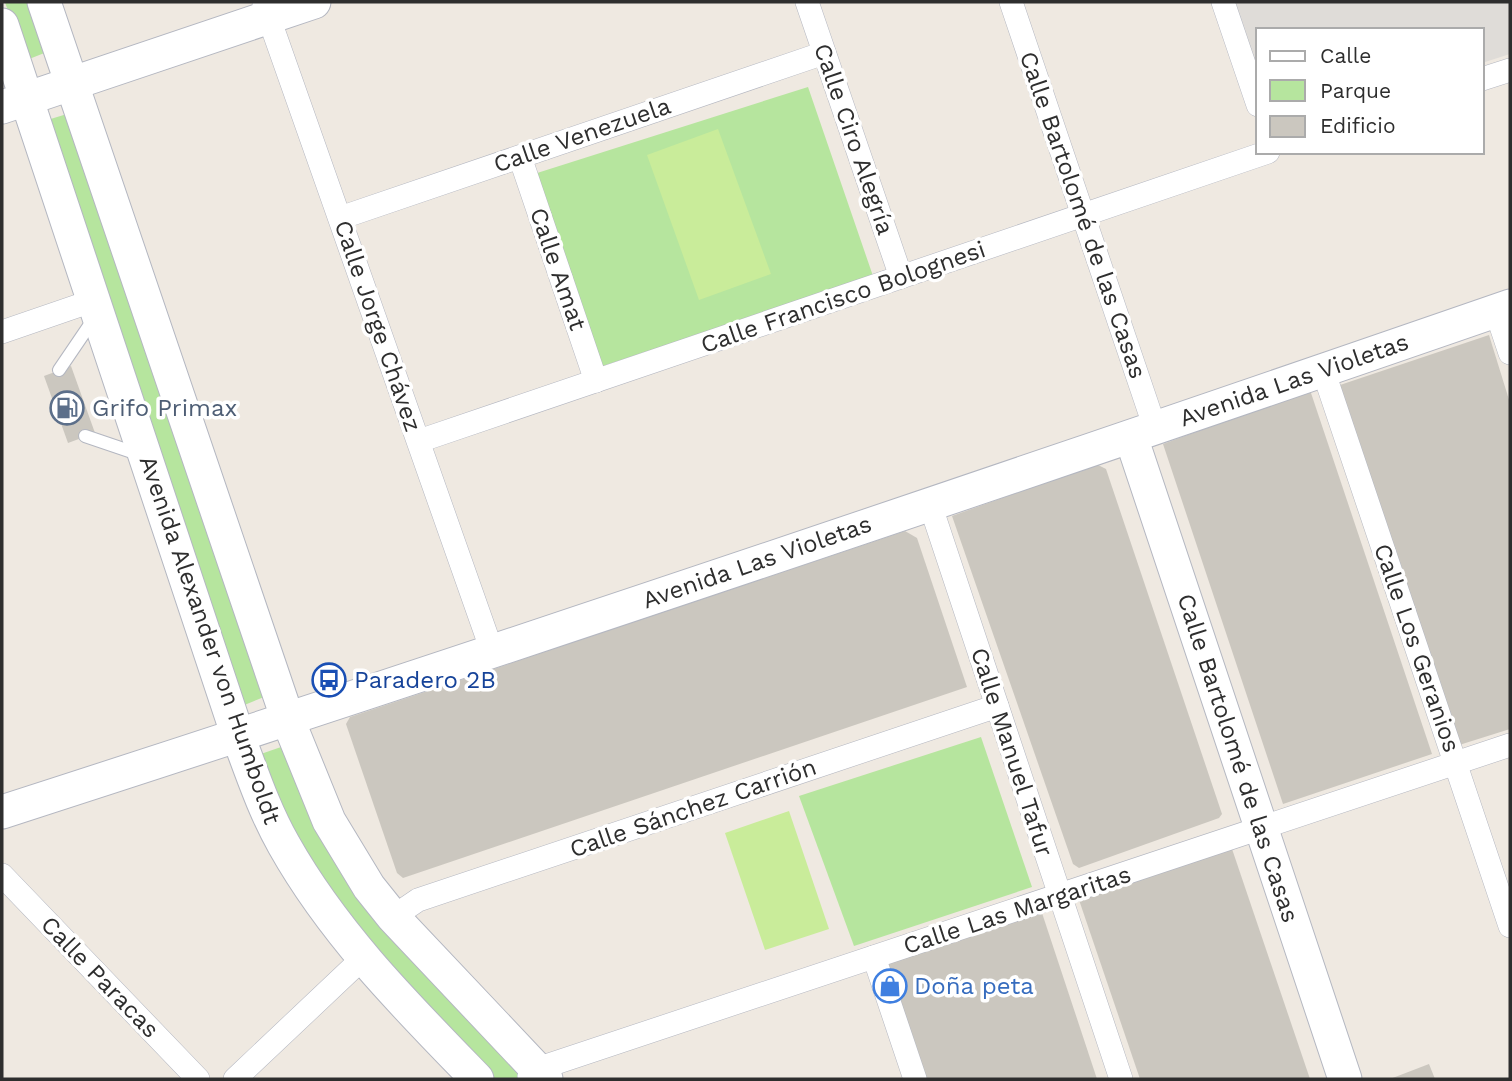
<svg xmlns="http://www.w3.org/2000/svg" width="1512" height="1081" font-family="'Work Sans',sans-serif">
<rect width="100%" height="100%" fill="#efe9e1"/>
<!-- green -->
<g fill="#b6e59e">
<polygon points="5,2 31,2 47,52 24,61"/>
<polygon points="808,87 873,276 600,367 534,174"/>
<polygon points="67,114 264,697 242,706 44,121"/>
<polygon points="981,737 1032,887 854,946 799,796"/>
<polygon points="284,746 531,1079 494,1079 371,953 328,894 255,756"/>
</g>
<!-- pitch -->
<g fill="#c9ec9a">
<polygon points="718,129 771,274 699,300 647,155"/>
<polygon points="789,811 829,929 765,950 725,833"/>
</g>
<!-- plaza -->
<polygon fill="#dfdcd8" points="1230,2 1510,2 1510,54 1482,63 1482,30 1258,30 1258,85"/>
<!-- building -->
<g fill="#cbc7bf">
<polygon points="1489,335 1510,403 1510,729 1456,746 1340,385"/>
<polygon points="71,366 95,433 68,443 44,376"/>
<polygon points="1310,390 1432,754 1283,804 1163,444"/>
<polygon points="1096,464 1106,469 1222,814 1219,818 1079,868 1073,864 952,516"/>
<polygon points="905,531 917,538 967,687 403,878 397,873 346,724 350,717"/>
<polygon points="1230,843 1310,1079 1140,1079 1078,897"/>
<polygon points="1035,910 1042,913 1097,1079 926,1079 886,967 888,960"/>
<polygon points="1429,1064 1435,1079 1390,1079"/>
</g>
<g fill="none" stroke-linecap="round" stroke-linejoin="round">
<defs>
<g id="lane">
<polyline points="59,370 95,317"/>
<polyline points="85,436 141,455"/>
</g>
<g id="street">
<polyline points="807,2 901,277"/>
<polyline points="1011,2 1155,428"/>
<polyline points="1223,2 1258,105"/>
<polyline points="264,4 492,651"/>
<polyline points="1482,79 1510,70"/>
<polyline points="520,157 596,381"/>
<polyline points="340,218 824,53"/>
<polyline points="1496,311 1510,353"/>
<polyline points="2,332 92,301"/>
<polyline points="1323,370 1510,926"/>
<polyline points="419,441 1268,152"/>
<polyline points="930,504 1121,1079"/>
<polyline points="2,875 198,1079"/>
<polyline points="393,917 418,900 997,706"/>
<polyline points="874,957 915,1079"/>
<polyline points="529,1077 537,1069 1510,745"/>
<polyline points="235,1079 363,958"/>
</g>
<g id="secondary">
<polyline points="44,2 288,720 329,821 369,887 393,917 546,1079"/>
<path d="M 2,25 L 238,736 C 252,773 264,810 284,845 C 334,934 406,1006 477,1079"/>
<polyline points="2,107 314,2"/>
<polyline points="1131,437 1345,1079"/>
<path d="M 2,812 C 507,649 1009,479 1510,306"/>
</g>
</defs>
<!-- lane casing -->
<use href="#lane" stroke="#b4b7c1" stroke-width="14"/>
<!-- street casing -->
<use href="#street" stroke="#b4b7c1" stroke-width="24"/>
<!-- secondary casing -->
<use href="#secondary" stroke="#b4b7c1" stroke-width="35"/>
<!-- lane -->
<use href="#lane" stroke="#fff" stroke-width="12"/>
<!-- street -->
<use href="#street" stroke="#fff" stroke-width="23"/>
<!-- secondary -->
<use href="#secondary" stroke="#fff" stroke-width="33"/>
</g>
<!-- icons -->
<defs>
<symbol id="fuel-ring" viewBox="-11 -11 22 22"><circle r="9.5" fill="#fff" stroke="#5c6f8a" stroke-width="1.5"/><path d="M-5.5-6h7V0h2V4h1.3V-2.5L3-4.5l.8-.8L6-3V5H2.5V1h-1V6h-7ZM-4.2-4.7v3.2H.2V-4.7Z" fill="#5c6f8a"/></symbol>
<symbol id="bus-ring" viewBox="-11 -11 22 22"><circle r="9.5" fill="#fff" stroke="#1a4fb4" stroke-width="1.5"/><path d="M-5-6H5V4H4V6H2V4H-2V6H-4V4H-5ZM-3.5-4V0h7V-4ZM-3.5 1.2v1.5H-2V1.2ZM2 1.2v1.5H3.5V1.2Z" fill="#1a4fb4"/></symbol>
<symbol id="shop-ring" viewBox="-11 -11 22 22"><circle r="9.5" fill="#fff" stroke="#3f7fe0" stroke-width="1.5"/><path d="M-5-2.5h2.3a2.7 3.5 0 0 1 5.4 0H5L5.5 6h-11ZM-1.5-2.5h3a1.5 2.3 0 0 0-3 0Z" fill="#3f7fe0"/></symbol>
</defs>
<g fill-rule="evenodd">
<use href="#fuel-ring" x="48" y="389" width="38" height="38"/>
<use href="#bus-ring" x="310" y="661" width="38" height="38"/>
<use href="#shop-ring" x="871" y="967" width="38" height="38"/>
</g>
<g text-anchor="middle" stroke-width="7" stroke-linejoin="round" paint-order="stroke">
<!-- street labels -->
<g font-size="24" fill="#2e2e2e" stroke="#fff">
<text transform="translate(582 135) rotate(-19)" y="8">Calle Venezuela</text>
<text transform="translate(854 139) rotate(71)" y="8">Calle Ciro Alegría</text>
<text transform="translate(1083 215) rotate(71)" y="8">Calle Bartolomé de las Casas</text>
<text transform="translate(558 269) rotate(71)" y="8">Calle Amat</text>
<text transform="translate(843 297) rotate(-19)" y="8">Calle Francisco Bolognesi</text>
<text transform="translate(378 326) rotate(71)" y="8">Calle Jorge Chávez</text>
<text transform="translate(1294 380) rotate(-19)" y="8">Avenida Las Violetas</text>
<text transform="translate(757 562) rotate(-19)" y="8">Avenida Las Violetas</text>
<text transform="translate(210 640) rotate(71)" y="8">Avenida Alexander von Humboldt</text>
<text transform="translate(1417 648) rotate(71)" y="8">Calle Los Geranios</text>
<text transform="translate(1012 752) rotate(72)" y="8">Calle Manuel Tafur</text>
<text transform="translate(1238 758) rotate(72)" y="8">Calle Bartolomé de las Casas</text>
<text transform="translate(693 808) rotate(-19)" y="8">Calle Sánchez Carrión</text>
<text transform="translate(1017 910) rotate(-18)" y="8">Calle Las Margaritas</text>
<text transform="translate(100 977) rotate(46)" y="8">Calle Paracas</text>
</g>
<!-- service labels -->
<g font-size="24" fill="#4e5e75" stroke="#fff" text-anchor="start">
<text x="92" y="416">Grifo Primax</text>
</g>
<!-- transit labels -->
<g font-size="24" fill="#164399" stroke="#fff" text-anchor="start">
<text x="354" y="688">Paradero 2B</text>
</g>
<!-- shop labels -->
<g font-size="24" fill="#366cbe" stroke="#fff" text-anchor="start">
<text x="914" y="994">Doña peta</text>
</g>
</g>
<!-- border -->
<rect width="1512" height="1081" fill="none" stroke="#2e2e2e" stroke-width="7"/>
<!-- legend -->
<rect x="1256" y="28" width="228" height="126" fill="#ffffff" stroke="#ababab" stroke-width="2"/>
<rect x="1270" y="51" width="35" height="10" fill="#ffffff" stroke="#ababab" stroke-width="2"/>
<text x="1320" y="63" font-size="21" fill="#2e2e2e">Calle</text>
<rect x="1270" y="80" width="35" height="21" fill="#b6e59e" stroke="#ababab" stroke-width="2"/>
<text x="1320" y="98" font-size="21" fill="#2e2e2e">Parque</text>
<rect x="1270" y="116" width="35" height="21" fill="#cbc7bf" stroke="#ababab" stroke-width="2"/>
<text x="1320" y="133" font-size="21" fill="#2e2e2e">Edificio</text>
</svg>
